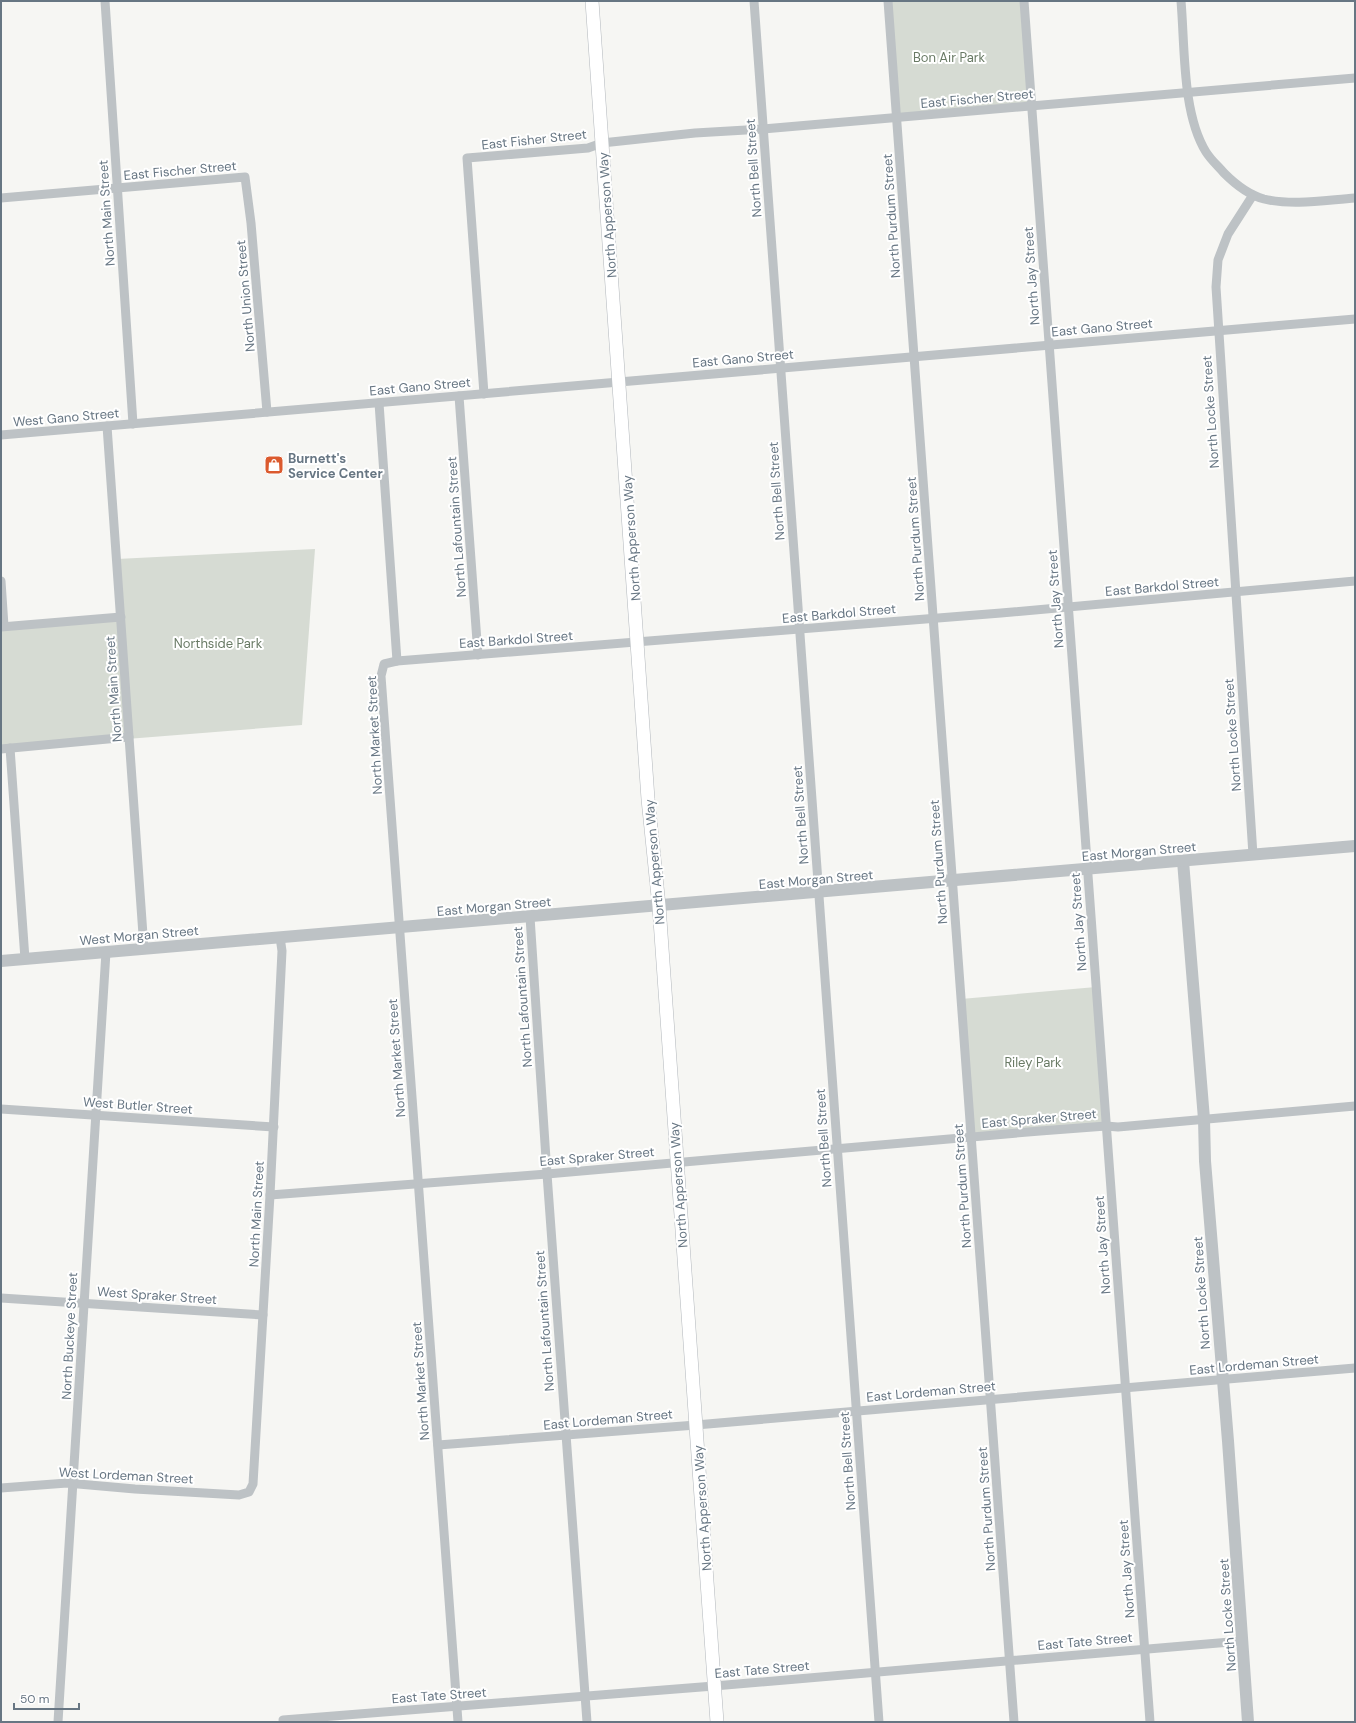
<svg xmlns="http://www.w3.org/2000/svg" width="1356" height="1723" font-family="'DM Sans',sans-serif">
<rect width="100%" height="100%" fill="#f6f6f3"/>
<!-- green -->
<g fill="#d6dbd3">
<polygon points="888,1 1024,1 1032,107 896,118"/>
<polygon points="315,549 302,725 1,749 1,626 120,617 117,559"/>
<polygon points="1096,987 1106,1126 971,1137 961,999"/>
</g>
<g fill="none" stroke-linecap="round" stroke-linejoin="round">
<defs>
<polyline id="secondary" points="592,1 648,799 659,906 717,1722"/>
</defs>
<!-- secondary casing -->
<use href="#secondary" stroke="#b2b7bc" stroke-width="14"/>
<!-- minor -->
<g stroke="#bdc2c5" stroke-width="9">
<polyline points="105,1 133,424"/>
<polyline points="754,1 879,1722"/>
<polyline points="888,1 1014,1722"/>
<polyline points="1024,1 1150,1722"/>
<path d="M 1181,1 C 1185,47 1182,113 1206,152 C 1211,160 1218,166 1224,173 C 1235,184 1249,195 1264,199 C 1293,206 1326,200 1355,198"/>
<polyline points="1,198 245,177 251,223 267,412"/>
<polyline points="484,394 467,158 588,148 602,143 695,133 763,129 1355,78"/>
<polyline points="459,396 478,655"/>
<polyline points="379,403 397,661"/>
<polyline points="107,426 144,949"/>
<polyline points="1,435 1355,319"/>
<polyline points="1,581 4,626"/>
<polyline points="1,627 121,617"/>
<polyline points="10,748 25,959"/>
<polyline points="1,749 129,737"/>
<polyline points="1253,855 1216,287 1218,260 1228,234 1253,195"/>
<polyline points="530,917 547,1174 587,1722"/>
<polyline points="1,1109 274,1127"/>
<polyline points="270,1195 547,1174 1040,1131 1106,1126 1118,1127 1355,1106"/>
<polyline points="1,1298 263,1315"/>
<polyline points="438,1445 696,1425 1355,1368"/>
<polyline points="1,1488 67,1483 135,1489 239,1495 249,1492 253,1484 270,1195 282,951 280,937"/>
<polyline points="283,1720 714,1686 1242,1641"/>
<polyline points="58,1722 106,952"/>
<polyline points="458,1722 381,676 384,664 397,661 1001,613 1355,581"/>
</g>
<!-- tertiary -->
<g stroke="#bdc2c5" stroke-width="12">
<polyline points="1183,861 1204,1119 1205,1161 1228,1441 1248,1722"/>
<polyline points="1,961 1355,846"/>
</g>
<!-- secondary -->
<use href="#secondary" stroke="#fff" stroke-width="13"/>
</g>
<!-- icons -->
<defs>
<symbol id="shop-square" viewBox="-11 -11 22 22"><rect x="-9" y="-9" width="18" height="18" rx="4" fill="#db5a2e" stroke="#fff"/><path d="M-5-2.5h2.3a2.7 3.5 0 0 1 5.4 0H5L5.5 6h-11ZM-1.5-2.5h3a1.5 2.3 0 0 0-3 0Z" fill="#fff"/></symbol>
</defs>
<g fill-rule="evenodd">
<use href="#shop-square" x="263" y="454" width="22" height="22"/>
</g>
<g text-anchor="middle" stroke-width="4" stroke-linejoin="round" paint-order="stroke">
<!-- park labels -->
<g font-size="13" fill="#697a65" stroke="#fff">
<text x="949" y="62">Bon Air Park</text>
<text x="218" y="648">Northside Park</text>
<text x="1033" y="1067">Riley Park</text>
</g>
<!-- street labels -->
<g font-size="13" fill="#677683" stroke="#fff">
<text transform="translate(977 98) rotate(-5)" y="5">East Fischer Street</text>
<text transform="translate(534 139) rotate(-6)" y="5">East Fisher Street</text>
<text transform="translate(753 168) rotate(-94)" y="5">North Bell Street</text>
<text transform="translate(180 170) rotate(-5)" y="5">East Fischer Street</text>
<text transform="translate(106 213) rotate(-94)" y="5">North Main Street</text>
<text transform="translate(607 215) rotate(-94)" y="5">North Apperson Way</text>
<text transform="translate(891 216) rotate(-94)" y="5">North Purdum Street</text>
<text transform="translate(1031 276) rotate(-94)" y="5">North Jay Street</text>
<text transform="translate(245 296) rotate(-95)" y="5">North Union Street</text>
<text transform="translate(1102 327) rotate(-5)" y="5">East Gano Street</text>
<text transform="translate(743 358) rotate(-5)" y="5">East Gano Street</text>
<text transform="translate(420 386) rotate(-5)" y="5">East Gano Street</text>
<text transform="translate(1210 412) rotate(-94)" y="5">North Locke Street</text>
<text transform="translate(66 417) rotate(-5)" y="5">West Gano Street</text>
<text transform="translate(776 491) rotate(-94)" y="5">North Bell Street</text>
<text transform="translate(456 527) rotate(-94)" y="5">North Lafountain Street</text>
<text transform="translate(631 538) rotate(-94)" y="5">North Apperson Way</text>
<text transform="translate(915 539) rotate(-94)" y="5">North Purdum Street</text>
<text transform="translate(1162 586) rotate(-5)" y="5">East Barkdol Street</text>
<text transform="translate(1055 599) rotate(-94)" y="5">North Jay Street</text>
<text transform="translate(839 613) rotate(-5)" y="5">East Barkdol Street</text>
<text transform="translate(516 639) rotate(-4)" y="5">East Barkdol Street</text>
<text transform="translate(113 689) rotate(-94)" y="5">North Main Street</text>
<text transform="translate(374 735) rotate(-93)" y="5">North Market Street</text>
<text transform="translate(1232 735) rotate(-94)" y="5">North Locke Street</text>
<text transform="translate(800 815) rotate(-94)" y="5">North Bell Street</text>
<text transform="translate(1139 851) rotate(-5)" y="5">East Morgan Street</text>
<text transform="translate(654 862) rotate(-95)" y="5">North Apperson Way</text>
<text transform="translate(938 862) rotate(-94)" y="5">North Purdum Street</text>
<text transform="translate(816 879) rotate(-5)" y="5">East Morgan Street</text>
<text transform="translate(494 906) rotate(-5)" y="5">East Morgan Street</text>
<text transform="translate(1078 922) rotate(-94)" y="5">North Jay Street</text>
<text transform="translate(139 935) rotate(-5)" y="5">West Morgan Street</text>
<text transform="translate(522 997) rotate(-94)" y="5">North Lafountain Street</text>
<text transform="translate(396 1058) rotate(-94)" y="5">North Market Street</text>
<text transform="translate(138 1105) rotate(4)" y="5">West Butler Street</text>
<text transform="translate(1039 1118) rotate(-5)" y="5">East Spraker Street</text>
<text transform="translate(823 1138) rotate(-94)" y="5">North Bell Street</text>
<text transform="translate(597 1156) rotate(-5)" y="5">East Spraker Street</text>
<text transform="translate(678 1185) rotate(-94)" y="5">North Apperson Way</text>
<text transform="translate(962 1186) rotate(-94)" y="5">North Purdum Street</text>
<text transform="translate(256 1214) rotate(-87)" y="5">North Main Street</text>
<text transform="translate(1102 1245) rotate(-94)" y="5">North Jay Street</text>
<text transform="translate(1201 1293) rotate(-94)" y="5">North Locke Street</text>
<text transform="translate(157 1295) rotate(4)" y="5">West Spraker Street</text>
<text transform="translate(544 1321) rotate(-94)" y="5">North Lafountain Street</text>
<text transform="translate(69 1336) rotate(-87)" y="5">North Buckeye Street</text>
<text transform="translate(1254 1364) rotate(-5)" y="5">East Lordeman Street</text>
<text transform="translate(420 1381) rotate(-94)" y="5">North Market Street</text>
<text transform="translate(931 1391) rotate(-5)" y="5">East Lordeman Street</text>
<text transform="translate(608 1419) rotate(-5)" y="5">East Lordeman Street</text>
<text transform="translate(847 1461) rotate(-94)" y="5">North Bell Street</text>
<text transform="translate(126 1475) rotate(3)" y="5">West Lordeman Street</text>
<text transform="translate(702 1508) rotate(-94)" y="5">North Apperson Way</text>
<text transform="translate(986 1509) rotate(-94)" y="5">North Purdum Street</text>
<text transform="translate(1126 1569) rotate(-94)" y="5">North Jay Street</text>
<text transform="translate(1227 1615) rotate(-94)" y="5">North Locke Street</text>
<text transform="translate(1085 1641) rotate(-5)" y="5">East Tate Street</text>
<text transform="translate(762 1669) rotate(-5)" y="5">East Tate Street</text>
<text transform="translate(439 1695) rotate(-4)" y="5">East Tate Street</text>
</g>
<!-- poi labels -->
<g font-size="13" font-weight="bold" fill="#677683" stroke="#fff" text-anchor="start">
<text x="288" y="463">Burnett's<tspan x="288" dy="15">Service Center</tspan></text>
</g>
</g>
<!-- border -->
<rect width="1356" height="1723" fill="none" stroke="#677683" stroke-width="4"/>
<!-- scale -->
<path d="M14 1703v6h65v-6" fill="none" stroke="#677683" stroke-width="2"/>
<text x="20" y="1703" font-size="12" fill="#677683" stroke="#ffffff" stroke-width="3" paint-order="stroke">50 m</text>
</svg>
